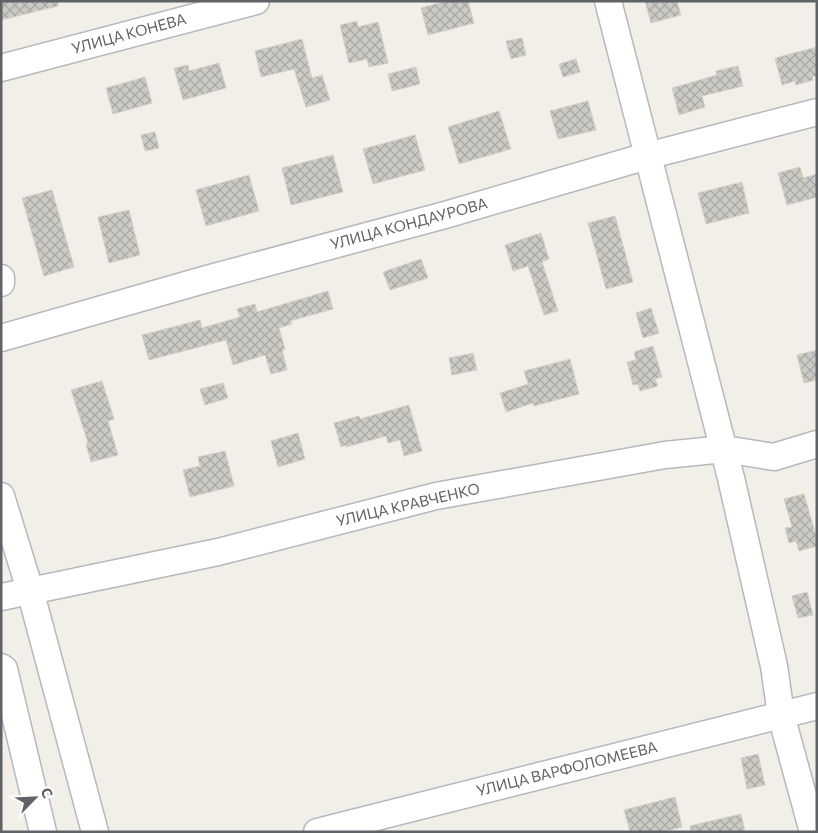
<svg xmlns="http://www.w3.org/2000/svg" width="818" height="833" font-family="Commissioner,sans-serif">
<defs>
<pattern id="building-cross-hatch" width="8" height="8" patternUnits="userSpaceOnUse" patternTransform="scale(1.25)"><rect width="8" height="8" fill="#cccac5"/><path d="M0 0l8 8M0 8l8-8" fill="none" stroke="#a9a8a4"/></pattern>
</defs>
<rect width="100%" height="100%" fill="#f1efe8"/>
<!-- building -->
<g fill="url(#building-cross-hatch)" stroke="#d6d1c6">
<polygon points="1,1 58,1 58,6 1,20"/>
<polygon points="446,1 468,1 474,23 428,35 421,8"/>
<polygon points="645,1 677,1 681,15 651,23"/>
<polygon points="357,21 358,27 378,22 388,63 369,67 367,59 349,63 340,25"/>
<polygon points="522,38 526,55 511,59 506,41"/>
<polygon points="302,39 312,78 322,75 330,100 306,107 294,69 261,77 255,51"/>
<polygon points="817,47 817,76 812,77 813,80 796,85 795,81 782,85 775,58"/>
<polygon points="576,59 580,72 563,77 559,64"/>
<polygon points="219,63 226,88 183,100 174,68 188,65 189,71"/>
<polygon points="738,66 743,86 702,96 705,107 679,115 672,88 717,75 716,71"/>
<polygon points="416,67 420,84 392,91 388,74"/>
<polygon points="145,77 152,103 113,114 106,88"/>
<polygon points="588,101 596,130 558,139 550,111"/>
<polygon points="499,111 511,149 459,164 448,127"/>
<polygon points="155,132 159,148 145,151 141,135"/>
<polygon points="415,135 425,170 373,184 363,149"/>
<polygon points="333,155 343,192 291,205 282,168"/>
<polygon points="800,167 803,178 817,174 817,197 787,205 778,173"/>
<polygon points="249,175 259,211 206,226 196,190"/>
<polygon points="742,182 749,213 706,224 698,193"/>
<polygon points="52,190 74,267 44,276 22,198"/>
<polygon points="129,210 140,255 109,263 98,217"/>
<polygon points="615,216 633,282 606,289 588,223"/>
<polygon points="541,233 549,259 542,262 558,311 544,315 528,266 513,271 505,245"/>
<polygon points="421,259 428,278 390,290 383,272"/>
<polygon points="328,291 333,309 290,321 292,324 279,328 285,349 282,350 287,370 271,374 265,355 233,365 226,340 149,360 142,335 200,320 202,328 240,317 237,309 255,304 257,312"/>
<polygon points="651,308 659,333 643,338 636,313"/>
<polygon points="653,346 662,377 655,379 658,386 640,391 638,384 633,385 627,362 636,360 634,352"/>
<polygon points="817,350 817,380 804,383 797,355"/>
<polygon points="473,353 477,370 452,375 449,358"/>
<polygon points="570,359 579,394 534,406 533,403 506,412 500,393 528,384 524,371"/>
<polygon points="102,381 114,419 108,421 118,455 91,462 86,444 88,443 71,390"/>
<polygon points="223,383 228,398 205,405 200,389"/>
<polygon points="409,405 422,451 404,456 400,440 388,443 386,436 346,447 346,445 341,447 334,423 359,416 360,419"/>
<polygon points="298,433 305,459 278,467 271,441"/>
<polygon points="225,451 234,486 190,497 183,470 200,466 198,457"/>
<polygon points="804,494 817,539 817,546 799,551 796,541 789,543 785,528 792,527 784,499"/>
<polygon points="807,592 813,615 798,618 792,596"/>
<polygon points="758,754 765,785 747,789 741,758"/>
<polygon points="675,797 682,827 663,832 630,832 624,810"/>
<polygon points="741,814 745,832 691,832 690,826"/>
</g>
<g fill="none" stroke-linecap="round" stroke-linejoin="round">
<defs>
<g id="minor">
<polyline points="608,1 731,478 774,666 781,715 813,832"/>
<polyline points="1,68 256,1"/>
<polyline points="1,278 1,283"/>
<polyline points="1,338 207,279 445,215 647,156 817,112"/>
<polyline points="1,496 30,590 95,832"/>
<polyline points="1,597 218,552 436,496 665,455 724,449 774,457 817,444"/>
<polyline points="1,667 4,669 43,832"/>
<polyline points="317,832 817,706"/>
</g>
</defs>
<!-- minor casing -->
<use href="#minor" stroke="#b5b8bc" stroke-width="29"/>
<!-- minor -->
<use href="#minor" stroke="#fff" stroke-width="26"/>
</g>
<g text-anchor="middle" stroke-width="4" stroke-linejoin="round" paint-order="stroke">
<!-- street labels -->
<g font-size="15" fill="#5f6368" stroke="#fff">
<text transform="translate(129 34) rotate(-15)" y="5">УЛИЦА КОНЕВА</text>
<text transform="translate(409 224) rotate(-15)" y="5">УЛИЦА КОНДАУРОВА</text>
<text transform="translate(408 505) rotate(-13)" y="5">УЛИЦА КРАВЧЕНКО</text>
<text transform="translate(567 769) rotate(-14)" y="5">УЛИЦА ВАРФОЛОМЕЕВА</text>
</g>
</g>
<!-- border -->
<rect width="818" height="833" fill="none" stroke="#5f6368" stroke-width="5"/>
<!-- north arrow -->
<g transform="translate(35 798) rotate(66)" stroke="#ffffff" stroke-width="4" paint-order="stroke">
<path d="M0-4L9 19L0 12L-9 19Z" fill="#5f6368"/>
<text y="-8" font-size="14" font-weight="bold" text-anchor="middle" fill="#5f6368">С</text>
</g>
</svg>
